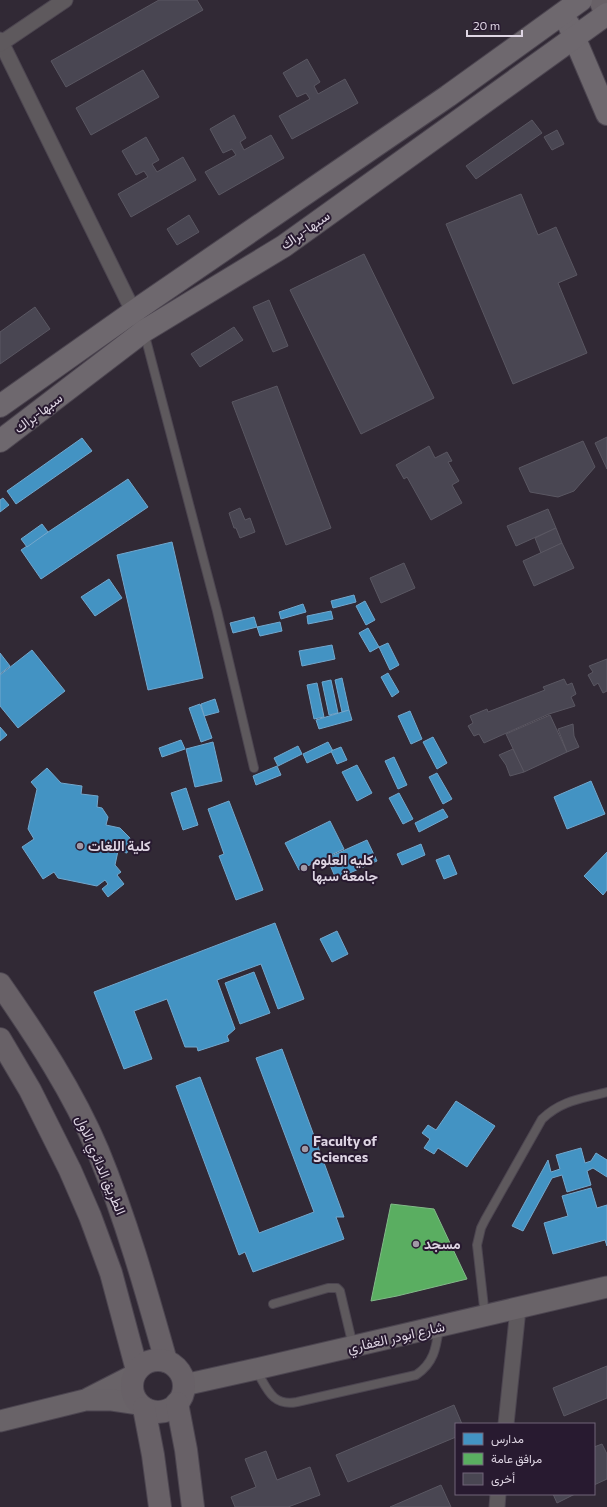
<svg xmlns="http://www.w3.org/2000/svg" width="607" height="1507" font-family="Commissioner,Vazirmatn,sans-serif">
<rect width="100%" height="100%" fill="#312935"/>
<!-- schools -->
<g fill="#4393c3" stroke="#72a7cd">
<polygon points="82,438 92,451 16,504 7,491"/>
<polygon points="128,479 148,507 41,579 21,550"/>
<polygon points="3,498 9,505 0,512 0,500"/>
<polygon points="42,524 48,532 27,547 21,539"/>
<polygon points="172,542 203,678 148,690 117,555"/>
<polygon points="109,579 122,598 95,616 81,597"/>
<polygon points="354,595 356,602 333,608 331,601"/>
<polygon points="365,601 375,620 366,625 356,606"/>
<polygon points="303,604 306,612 281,619 279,612"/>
<polygon points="331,611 333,619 308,624 307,616"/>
<polygon points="254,617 257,627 233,633 230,623"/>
<polygon points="280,622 282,631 260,636 257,627"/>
<polygon points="368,628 379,647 370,652 359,633"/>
<polygon points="388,643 399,665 390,670 379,647"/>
<polygon points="332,645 335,659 302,666 299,651"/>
<polygon points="32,650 65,691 18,728 0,706 0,675"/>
<polygon points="0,653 10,666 0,674"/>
<polygon points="388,673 399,692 392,697 381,677"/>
<polygon points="342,678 349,710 342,712 335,680"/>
<polygon points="331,680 338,713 329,715 322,682"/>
<polygon points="317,683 324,717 314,719 307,685"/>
<polygon points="215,699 219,712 204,716 201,704"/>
<polygon points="200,704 212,738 201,742 189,708"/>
<polygon points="349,710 352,720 319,729 316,720"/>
<polygon points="410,711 422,739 411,744 398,716"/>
<polygon points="0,727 7,735 0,741"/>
<polygon points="433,737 447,763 437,769 423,742"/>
<polygon points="181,740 185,749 162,757 159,748"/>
<polygon points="213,742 222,781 195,787 186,749"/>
<polygon points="328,742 333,751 307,763 303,754"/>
<polygon points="298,746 302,754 278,766 274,758"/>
<polygon points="341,747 347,760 337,764 331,751"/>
<polygon points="394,757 407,785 398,789 385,761"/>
<polygon points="357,765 372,793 357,801 342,772"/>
<polygon points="277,766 281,775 256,785 253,776"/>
<polygon points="47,768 61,783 82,786 81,794 98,796 97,807 102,808 108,817 106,825 120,828 130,838 127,853 118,851 115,865 121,872 117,875 124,884 108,897 102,889 108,884 105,880 97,886 58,878 54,872 43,879 22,847 34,839 28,829 37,789 31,782"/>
<polygon points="437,773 452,799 443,804 429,777"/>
<polygon points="591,781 605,814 567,829 554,797"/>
<polygon points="186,788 198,825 183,830 171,793"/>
<polygon points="399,793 413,819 403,824 389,798"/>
<polygon points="229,801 263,890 236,900 219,856 224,854 208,809"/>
<polygon points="443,809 448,817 419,832 415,823"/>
<polygon points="330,821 344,849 299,870 285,843"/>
<polygon points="367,840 377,861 336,879 327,858"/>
<polygon points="421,844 425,855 402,865 397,854"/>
<polygon points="607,852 607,890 603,895 584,876"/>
<polygon points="449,855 457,874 444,879 436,860"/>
<polygon points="275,923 304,999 278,1009 261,964 217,980 235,1029 227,1036 229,1041 198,1051 197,1047 185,1047 167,999 134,1011 152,1059 124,1069 94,992"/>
<polygon points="337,931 348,954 332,962 320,939"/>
<polygon points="254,972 270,1013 240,1024 225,983"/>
<polygon points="282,1049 344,1217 336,1217 344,1239 253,1272 245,1252 239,1255 176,1086 200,1077 259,1233 314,1212 256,1058"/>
<polygon points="456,1101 495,1126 467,1167 438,1148 434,1154 424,1148 430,1139 422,1133 428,1125 436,1130"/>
<polygon points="581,1148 585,1163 591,1161 596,1153 607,1160 607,1177 593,1168 587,1171 591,1185 567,1192 562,1175 552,1178 523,1231 512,1226 548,1160 551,1172 560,1169 556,1155"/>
<polygon points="591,1188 597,1208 607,1205 607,1246 605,1240 553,1254 544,1223 568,1216 562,1196"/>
</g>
<!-- public -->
<polygon fill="#5aae61" stroke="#82ba88" points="391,1204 434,1209 467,1279 397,1296 371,1301"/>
<!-- building -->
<g fill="#494652" stroke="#5a5762">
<polygon points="159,0 197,0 203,10 66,87 51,61"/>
<polygon points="307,59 320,82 314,86 318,94 345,79 358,103 292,139 279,116 310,99 306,93 297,97 283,73"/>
<polygon points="143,70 159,97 91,135 76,108"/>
<polygon points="234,115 246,138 240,142 244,150 271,135 284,158 219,195 205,172 236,155 232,149 223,153 210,129"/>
<polygon points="532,120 542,133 476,179 466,166"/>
<polygon points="557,130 564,144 552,150 544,137"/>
<polygon points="146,137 159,160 152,164 157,172 183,157 196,180 131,217 118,194 148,177 144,171 136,175 122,151"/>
<polygon points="521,194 538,235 556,227 577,275 558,283 587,353 513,384 446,224"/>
<polygon points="189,215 199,232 177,245 167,229"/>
<polygon points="364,254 434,398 361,434 290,290"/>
<polygon points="269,300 288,346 273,352 253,307"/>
<polygon points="35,307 50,329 0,364 0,332"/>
<polygon points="234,327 243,340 200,367 191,354"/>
<polygon points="277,386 331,528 286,545 232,402"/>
<polygon points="607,437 607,469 595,443"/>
<polygon points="583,441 595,467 574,491 558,497 530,492 519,468"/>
<polygon points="429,446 435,458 447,452 452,461 448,462 459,481 452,485 462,503 431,520 407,477 404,479 396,465"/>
<polygon points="240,508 245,520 250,518 255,532 240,538 236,528 234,528 229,513"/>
<polygon points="548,509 556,528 516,546 507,526"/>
<polygon points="556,528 562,543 541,553 535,538"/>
<polygon points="562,543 574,568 534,586 523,561"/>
<polygon points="404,563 415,588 381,603 370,578"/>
<polygon points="607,659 607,691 603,693 598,683 594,686 588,675 593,672 589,666"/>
<polygon points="564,679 567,685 572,683 576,694 571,697 575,706 549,714 484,743 479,734 474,736 468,726 473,723 470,716 487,709 488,712 545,690 543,687"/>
<polygon points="550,715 567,752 524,772 506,734"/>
<polygon points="573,724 574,736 579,747 567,752 558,729"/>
<polygon points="513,749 524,772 510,776 506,765 499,755"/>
<polygon points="607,1366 607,1398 564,1416 553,1388"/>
<polygon points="454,1405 462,1424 456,1424 456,1437 348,1482 336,1455"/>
<polygon points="602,1444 607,1454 607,1479 594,1485 594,1447"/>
<polygon points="266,1451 277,1480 310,1467 320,1495 288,1507 235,1507 231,1497 256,1487 245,1459"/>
<polygon points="441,1485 451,1507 390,1507"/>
<polygon points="553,1494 575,1494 557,1503"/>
</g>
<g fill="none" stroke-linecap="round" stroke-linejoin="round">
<defs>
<g id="lane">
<polyline points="144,332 217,611 254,768"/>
<polyline points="273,1304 328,1288 337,1288 340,1291 353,1346"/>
<path d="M 485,1316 L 477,1245 L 481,1228 L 485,1220 L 542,1119 C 562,1100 581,1099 607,1092"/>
<path d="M 256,1370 C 267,1388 272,1407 297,1402 L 416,1375 C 434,1363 436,1348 439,1328"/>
</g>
<g id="street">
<polyline points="0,40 137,319"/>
<polyline points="0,44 65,0"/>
<polyline points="506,1424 518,1309"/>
<polyline points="497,1507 498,1494"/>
</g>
<g id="secondary">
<polyline points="184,1385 256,1369 607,1287"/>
<polyline points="89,1398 134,1375"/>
<polyline points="0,1421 85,1400 112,1400 139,1404"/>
</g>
<g id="primary">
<polyline points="600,0 606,14"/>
<path d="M 0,984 C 37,1037 73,1092 98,1151 C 126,1219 146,1290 166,1361"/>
<polyline points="0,1039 30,1090 70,1170 90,1216 111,1273 137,1370"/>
<circle cx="158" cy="1386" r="26"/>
<polyline points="177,1403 186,1450 193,1507"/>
<polyline points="144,1408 153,1455 160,1507"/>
</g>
<g id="highway">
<polyline points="569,25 607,114"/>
<polyline points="0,406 133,312 448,96 581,0"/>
<polyline points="0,441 144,331 284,246 607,14"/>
</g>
</defs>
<!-- lane casing -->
<use href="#lane" stroke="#4c4550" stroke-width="10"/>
<!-- street casing -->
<use href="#street" stroke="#4c4550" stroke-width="17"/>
<!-- secondary casing -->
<use href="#secondary" stroke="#4c4550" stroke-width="23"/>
<!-- primary casing -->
<use href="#primary" stroke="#4c4550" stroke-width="24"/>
<!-- highway casing -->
<use href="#highway" stroke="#4c4550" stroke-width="24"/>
<!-- lane -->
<use href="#lane" stroke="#5e595d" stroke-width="8"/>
<!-- street -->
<use href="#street" stroke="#5e595d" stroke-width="15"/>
<!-- secondary -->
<use href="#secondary" stroke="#696368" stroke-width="21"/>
<!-- primary -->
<use href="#primary" stroke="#686167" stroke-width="22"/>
<!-- highway -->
<use href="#highway" stroke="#6e686e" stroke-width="22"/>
</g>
<!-- markers -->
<g fill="#a199a6" stroke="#281a30" stroke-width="1.5">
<circle cx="80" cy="846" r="4"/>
<circle cx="304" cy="868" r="4"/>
<circle cx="305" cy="1149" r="4"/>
<circle cx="416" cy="1244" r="4"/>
</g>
<g text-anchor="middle" stroke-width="4" stroke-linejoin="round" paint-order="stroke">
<!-- street labels -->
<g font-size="14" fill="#ded5e3" stroke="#281a30">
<text transform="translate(305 230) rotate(-35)" y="5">سبها-براك</text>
<text transform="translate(38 413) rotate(-37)" y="5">سبها-براك</text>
<text transform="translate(101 1165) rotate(67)" y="5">الطريق الدائري الاول</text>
<text transform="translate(396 1337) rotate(-13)" y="5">شارع ابودر الغفاري</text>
</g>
<!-- poi labels -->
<g font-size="14" font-weight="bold" fill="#ded5e3" stroke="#281a30" text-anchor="start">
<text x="88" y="851">كلية اللغات</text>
<text x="312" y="865">كليه العلوم<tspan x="312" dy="16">جامعة سبها</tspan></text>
<text x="313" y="1146">Faculty of<tspan x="313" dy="16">Sciences</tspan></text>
<text x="424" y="1249">مسجد</text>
</g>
</g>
<!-- legend -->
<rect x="455" y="1423" width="140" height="72" fill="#281a30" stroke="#716578"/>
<rect x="463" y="1433" width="20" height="12" fill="#4393c3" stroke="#716578"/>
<text x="491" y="1443" font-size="12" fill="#ded5e3">مدارس</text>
<rect x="463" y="1453" width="20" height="12" fill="#5aae61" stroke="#716578"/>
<text x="491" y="1463" font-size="12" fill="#ded5e3">مرافق عامة</text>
<rect x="463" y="1473" width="20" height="12" fill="#494652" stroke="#716578"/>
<text x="491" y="1483" font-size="12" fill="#ded5e3">أخرى</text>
<!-- scale -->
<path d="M467 30v6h55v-6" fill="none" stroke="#ded5e3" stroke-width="2"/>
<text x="473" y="30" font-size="12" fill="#ded5e3" stroke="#281a30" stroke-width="3" paint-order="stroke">20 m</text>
</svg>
